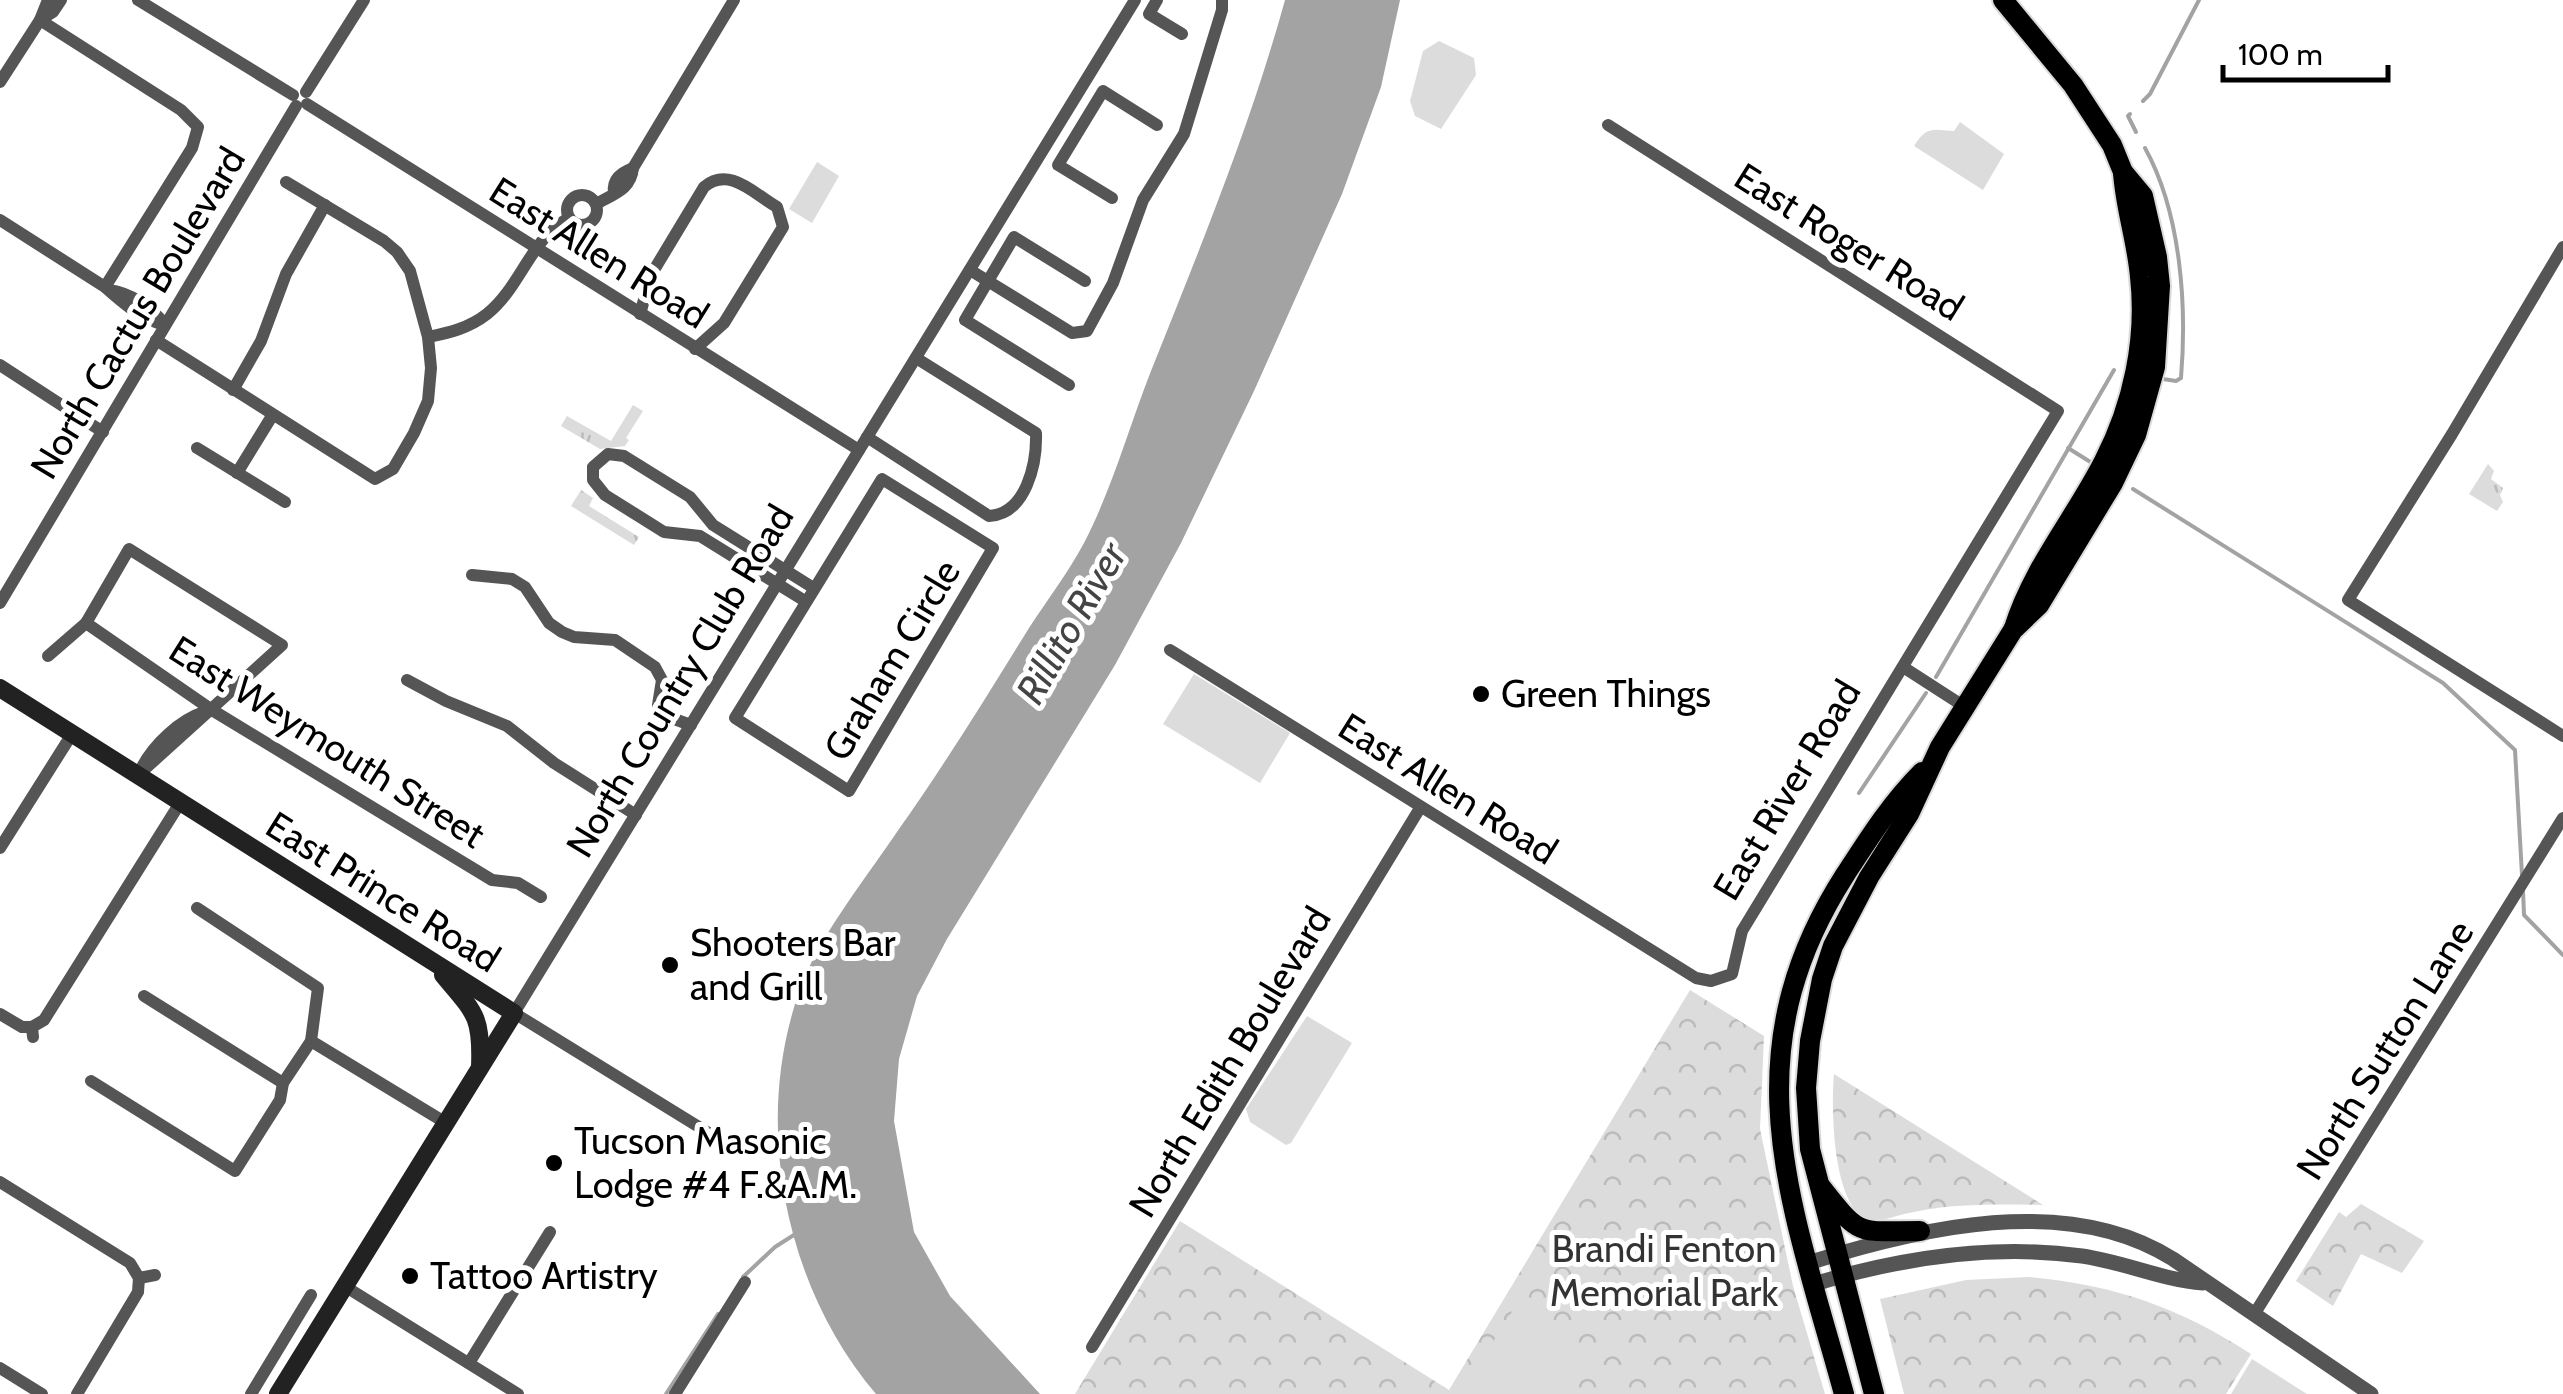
<svg xmlns="http://www.w3.org/2000/svg" width="2563" height="1394" font-family="Cabin,sans-serif">
<defs>
<pattern id="grass-tufts" width="24" height="20" patternUnits="userSpaceOnUse" patternTransform="scale(2.5)"><rect width="24" height="20" fill="#dcdcdc"/><path d="M3 7l-1-3M5 7V3M7 7l1-3M15 17l-1-3M17 17v-4M19 17l1-3" fill="none" stroke="#bbb"/></pattern>
<pattern id="forest-crowns" width="20" height="18" patternUnits="userSpaceOnUse" patternTransform="scale(2.5)"><rect width="20" height="18" fill="#dcdcdc"/><path d="M2 6a3 3 0 1 1 6 0M12 15a3 3 0 1 1 6 0" fill="none" stroke="#bbb"/></pattern>
</defs>
<rect width="100%" height="100%" fill="#fff"/>
<!-- grass -->
<g fill="url(#grass-tufts)">
<polygon points="633,405 643,411 626,438 629,440 625,446 600,449 561,426 567,416 611,441"/>
<polygon points="2488,464 2494,471 2491,479 2503,488 2500,495 2503,502 2497,511 2469,494"/>
<polygon points="581,490 593,498 589,506 639,537 634,545 571,506"/>
</g>
<!-- forest -->
<g fill="url(#forest-crowns)">
<polygon points="1690,990 1764,1036 1760,1129 1793,1286 1825,1394 1075,1394 1180,1221 1449,1390"/>
<path d="M 1834,1074 L 2043,1205 C 1996,1204 1950,1203 1904,1214 C 1892,1217 1880,1223 1867,1218 C 1832,1206 1831,1105 1834,1074 Z"/>
<polygon points="2361,1204 2424,1241 2402,1273 2361,1254 2333,1306 2296,1281 2339,1212 2346,1217"/>
<path d="M 2029,1277 C 2115,1285 2178,1307 2251,1354 L 2226,1394 L 1904,1394 L 1880,1299 L 1966,1280 Z"/>
</g>
<!-- pitch -->
<g fill="#dcdcdc">
<polygon points="1439,41 1474,58 1476,75 1441,129 1415,116 1410,101 1423,51"/>
<path d="M 1960,122 L 2004,154 L 1983,190 L 1914,146 C 1927,125 1934,130 1954,131 Z"/>
<polygon points="817,162 839,176 812,223 789,209"/>
<polygon points="1194,674 1290,733 1260,783 1163,724"/>
<polygon points="1307,1016 1352,1043 1291,1143 1286,1145 1250,1122 1246,1109"/>
<polygon points="1515,1307 1584,1350 1556,1394 1460,1394"/>
<polygon points="2252,1359 2307,1394 2231,1394"/>
</g>
<!-- water -->
<path fill="#a3a3a3" d="M 1285,0 L 1400,0 L 1381,87 L 1342,194 L 1254,391 L 1181,543 L 1115,665 L 947,939 L 917,996 L 899,1059 L 894,1121 L 914,1232 L 950,1296 L 1040,1394 L 876,1394 C 782,1284 750,1114 804,979 C 824,930 869,874 899,829 C 945,764 987,696 1029,628 C 1047,600 1068,573 1084,543 C 1112,489 1129,427 1151,371 C 1200,248 1250,127 1285,0 Z"/>
<g fill="none" stroke-linecap="round" stroke-linejoin="round">
<!-- stream -->
<g stroke="#a3a3a3" stroke-width="4">
<polyline points="2143,101 2150,94 2199,0"/>
<polyline points="2130,114 2128,116 2136,132"/>
<path d="M 2145,148 C 2181,213 2187,305 2181,378 L 2176,381 L 2163,379"/>
<polyline points="2068,448 2092,463"/>
<polyline points="2133,489 2443,683 2515,750 2522,875"/>
<polyline points="1936,677 2114,370"/>
<polyline points="1859,793 1926,693"/>
<polyline points="2523,890 2524,915 2563,955"/>
<polyline points="743,1277 775,1247 797,1233"/>
<polyline points="666,1394 718,1314"/>
</g>
<defs>
<g id="primary">
<path d="M 2014,628 C 2033,567 2075,518 2104,461 C 2133,405 2147,339 2140,277 C 2137,241 2125,207 2123,172"/>
<path d="M 1821,1187 C 1861,1238 1857,1231 1920,1231"/>
<path d="M 1844,1394 C 1792,1204 1728,1057 1845,875 C 1869,838 1891,803 1922,772"/>
<polyline points="1874,1394 1810,1149 1806,1088 1810,1041 1822,979 1833,946 1869,877 1909,814 1940,747 2013,630 2039,605 2113,483 2136,435 2155,367 2160,286 2157,257 2143,196 2123,172 2112,145 2073,85 2003,0"/>
</g>
</defs>
<!-- primary casing -->
<use href="#primary" stroke="#dbdbdb" stroke-width="24"/>
<!-- minor -->
<g stroke="#555" stroke-width="12">
<polyline points="48,0 40,20 53,12 61,0"/>
<polyline points="138,0 293,95"/>
<polyline points="1157,0 1149,14 1182,34"/>
<polyline points="0,82 40,20 181,110 198,127 192,148 105,287"/>
<polyline points="306,92 364,0"/>
<polyline points="307,104 859,450"/>
<path d="M 614,193 C 612,179 621,173 633,168"/>
<circle cx="582" cy="210" r="15"/>
<polyline points="1112,198 1058,165 1103,91 1157,125"/>
<path d="M 596,204 C 613,194 631,190 633,168 L 734,0"/>
<path d="M 0,220 L 105,287 C 123,303 141,319 165,325 C 153,308 131,293 109,290"/>
<polyline points="2563,247 2452,434 2348,600 2563,736"/>
<polyline points="970,270 1072,333 1087,331 1113,283 1143,200 1184,134 1222,10 1222,0"/>
<path d="M 640,314 L 651,275 L 704,187 C 729,166 753,193 777,207 L 783,227 L 724,323 L 695,349"/>
<path d="M 428,337 C 449,333 469,328 487,314 C 521,287 530,239 569,218"/>
<polyline points="156,340 375,479 393,469 414,433 428,401 431,368 428,337 410,271 397,252 384,241 286,182"/>
<polyline points="0,365 103,432"/>
<polyline points="1069,385 965,320 1014,237 1085,281"/>
<polyline points="233,390 261,341 286,274 325,205"/>
<path d="M 867,437 L 989,516 C 1026,514 1037,464 1036,433 L 916,358"/>
<polyline points="197,448 285,502"/>
<polyline points="237,473 272,416"/>
<polygon points="882,479 993,548 849,791 735,718"/>
<polyline points="472,575 512,579 525,587 549,623 562,632 574,637 615,640 655,667 662,680 658,705 674,719 691,725"/>
<polyline points="805,601 700,536 664,532 605,495 593,480 593,467 608,454 624,456 690,497 713,525 812,587"/>
<polyline points="0,603 296,106"/>
<polyline points="1170,650 1696,978 1711,981 1732,974 1742,931 2058,411 1608,125"/>
<polyline points="48,656 86,623"/>
<polyline points="1903,667 1965,707"/>
<polyline points="407,680 446,701 507,726 554,763 636,815"/>
<path d="M 142,767 C 154,744 180,720 204,712"/>
<polyline points="137,776 282,645 129,549 86,623 212,710 492,880 518,883 541,897"/>
<polyline points="0,848 72,734"/>
<polyline points="197,908 318,988 311,1041 446,1123"/>
<polyline points="144,996 283,1083"/>
<polyline points="0,1014 22,1027 32,1027"/>
<polyline points="33,1037 32,1027 44,1020 180,803"/>
<polyline points="91,1081 235,1171 280,1100 283,1083 311,1041"/>
<polyline points="733,1148 514,1013 1135,0"/>
<polyline points="0,1182 130,1263 139,1278 155,1275"/>
<polyline points="346,1287 518,1394"/>
<polyline points="2255,1313 2563,818"/>
<polyline points="1092,1347 1420,808"/>
<polyline points="469,1363 550,1232"/>
<polyline points="0,1368 42,1394"/>
<polyline points="77,1394 138,1292 139,1278"/>
<polyline points="251,1394 311,1295"/>
<polyline points="675,1394 745,1282"/>
</g>
<!-- tertiary -->
<g stroke="#555" stroke-width="15">
<path d="M 1808,1263 C 1920,1228 2067,1192 2173,1259 L 2371,1394"/>
<path d="M 1814,1284 C 1900,1258 1993,1244 2082,1256 C 2124,1262 2162,1280 2203,1283"/>
</g>
<!-- secondary -->
<g stroke="#222" stroke-width="18">
<polyline points="0,688 514,1013 278,1394"/>
<path d="M 443,975 C 475,1013 482,1016 480,1067"/>
</g>
<!-- primary -->
<use href="#primary" stroke="#000" stroke-width="20"/>
</g>
<!-- markers -->
<g fill="#000" stroke="#fff" stroke-width="4">
<circle cx="1481" cy="694" r="10"/>
<circle cx="670" cy="965" r="10"/>
<circle cx="554" cy="1163" r="10"/>
<circle cx="410" cy="1276" r="10"/>
</g>
<g text-anchor="middle" stroke-width="10" stroke-linejoin="round" paint-order="stroke">
<!-- street labels -->
<g font-size="38" fill="#000" stroke="#fff">
<text transform="translate(1849 242) rotate(32)" y="13">East Roger Road</text>
<text transform="translate(599 253) rotate(32)" y="13">East Allen Road</text>
<text transform="translate(138 313) rotate(-59)" y="13">North Cactus Boulevard</text>
<text transform="translate(892 660) rotate(-59)" y="13">Graham Circle</text>
<text transform="translate(680 681) rotate(-59)" y="13">North Country Club Road</text>
<text transform="translate(327 742) rotate(32)" y="13">East Weymouth Street</text>
<text transform="translate(1448 789) rotate(32)" y="13">East Allen Road</text>
<text transform="translate(1787 790) rotate(-59)" y="13">East River Road</text>
<text transform="translate(383 892) rotate(32)" y="13">East Prince Road</text>
<text transform="translate(2385 1050) rotate(-58)" y="13">North Sutton Lane</text>
<text transform="translate(1230 1062) rotate(-59)" y="13">North Edith Boulevard</text>
</g>
<!-- poi labels -->
<g font-size="38" fill="#000" stroke="#fff" text-anchor="start">
<text x="1501" y="707">Green Things</text>
<text x="690" y="956">Shooters Bar<tspan x="690" dy="44">and Grill</tspan></text>
<text x="574" y="1154">Tucson Masonic<tspan x="574" dy="44">Lodge #4 F.&amp;A.M.</tspan></text>
<text x="430" y="1289">Tattoo Artistry</text>
</g>
<!-- park labels -->
<g font-size="38" fill="#333" stroke="#fff">
<text x="1664" y="1262">Brandi Fenton<tspan x="1664" dy="44">Memorial Park</tspan></text>
</g>
<!-- water labels -->
<g font-size="40" font-style="italic" fill="#444" stroke="#fff">
<text transform="translate(1071 623) rotate(-60)" y="14">Rillito River</text>
</g>
</g>
<!-- scale -->
<path d="M2223 65v15h165v-15" fill="none" stroke="#000000" stroke-width="5"/>
<text x="2238" y="65" font-size="30" fill="#000000" stroke="#ffffff" stroke-width="8" paint-order="stroke">100 m</text>
</svg>
